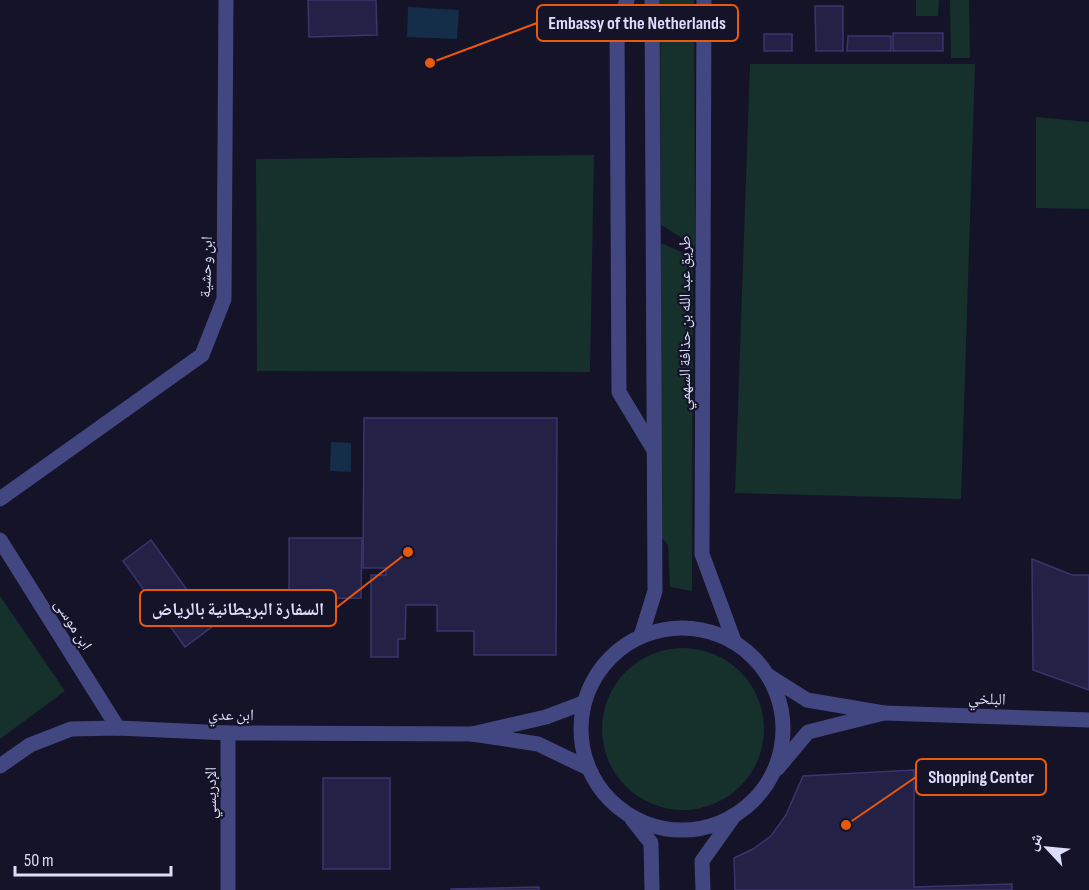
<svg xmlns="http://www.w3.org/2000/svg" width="1089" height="890" font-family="'Sofia Sans Condensed','Noto Naskh Arabic',sans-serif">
<rect width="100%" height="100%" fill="#141327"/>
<!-- green -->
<g fill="#16302c">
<polygon points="660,0 694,0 695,246 661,225"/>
<polygon points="916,0 939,0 938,16 916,16"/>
<polygon points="950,0 969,0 970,58 951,58"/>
<polygon points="750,64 975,64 961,499 735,493"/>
<polygon points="1036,117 1089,122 1089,209 1036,208"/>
<polygon points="594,155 590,372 257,371 256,159"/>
<polygon points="661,243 693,257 692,591 670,587 668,545 661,537"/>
<polygon points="0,596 65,691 0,739"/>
<circle cx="683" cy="729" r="81"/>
</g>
<!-- water -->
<g fill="#142e49">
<polygon points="408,7 459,10 457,39 407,37"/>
<polygon points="331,442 351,443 351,472 330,471"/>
</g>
<!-- building -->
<g fill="#242146" stroke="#3a356f" stroke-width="1.5">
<polygon points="308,0 376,0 377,35 309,37"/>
<polygon points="815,6 843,6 843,51 816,51"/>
<rect x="893" y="33" width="50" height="18"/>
<rect x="764" y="34" width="28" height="17"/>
<polygon points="848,36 891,36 891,51 847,51"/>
<polygon points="364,418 557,418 556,655 474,655 474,631 437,631 437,605 406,605 405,639 398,639 398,657 371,657 371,575 386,575 386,568 363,568"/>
<polygon points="289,538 362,538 361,598 289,599"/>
<polygon points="151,540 213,626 185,647 123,561"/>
<polygon points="1032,559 1072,575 1089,575 1089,690 1033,670"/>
<polygon points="914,770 914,887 1012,884 1012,890 735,890 734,858 753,849 771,836 786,815 803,776"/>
<rect x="323" y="778" width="67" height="91"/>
<polygon points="539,887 539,890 451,890 451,889"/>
</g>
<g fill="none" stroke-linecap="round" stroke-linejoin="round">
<!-- minor -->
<g stroke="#434781" stroke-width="15">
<polyline points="627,0 617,27 619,392 654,450"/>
<polyline points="704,0 702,554 734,641"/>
<polyline points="0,499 202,355 224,299 226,0"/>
<polyline points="0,540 118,728"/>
<circle cx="682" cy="729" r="101"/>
<polyline points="641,636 655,591 652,0"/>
<polyline points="769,676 807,700 884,713 808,732 777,769"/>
<polyline points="583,703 546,717 472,734 538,744 588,768"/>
<polyline points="884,713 1089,720"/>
<polyline points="228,733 228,890"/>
<polyline points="0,766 30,745 71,729 118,728 228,733 472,734"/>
<polyline points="632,819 651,843 652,890"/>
<polyline points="703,890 702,861 734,816"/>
</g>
</g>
<g text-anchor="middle" stroke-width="4.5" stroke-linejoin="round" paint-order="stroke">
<!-- street labels -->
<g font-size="16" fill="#dcdcfb" stroke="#141327">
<text transform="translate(205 267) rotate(-88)" y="6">ابن وحشية</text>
<text transform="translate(684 323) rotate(-90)" y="6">طريق عبد الله بن حذافة السهمي</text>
<text transform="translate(74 624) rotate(58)" y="6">ابن موسى</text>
<text transform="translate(987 698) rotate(2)" y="6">البلخي</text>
<text transform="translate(231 714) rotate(1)" y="6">ابن عدي</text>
<text transform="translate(210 793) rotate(-90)" y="6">الإدريسي</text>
</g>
</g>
<!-- callouts -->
<path fill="none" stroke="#e8590c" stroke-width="2" d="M430 63L537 23M408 552L336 608M846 825L916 777"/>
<g fill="#e8590c" stroke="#141327" stroke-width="2">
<circle cx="430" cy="63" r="6"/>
<circle cx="408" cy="552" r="6"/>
<circle cx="846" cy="825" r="6"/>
</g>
<g fill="#141327" stroke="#e8590c" stroke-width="2">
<rect x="537" y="5" width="201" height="36" rx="6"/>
<rect x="140" y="590" width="196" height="36" rx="6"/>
<rect x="916" y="759" width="130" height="36" rx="6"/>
</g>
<g font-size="18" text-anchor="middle" font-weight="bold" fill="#dcdcfb">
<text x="637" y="29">Embassy of the Netherlands</text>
<text x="238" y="615">السفارة البريطانية بالرياض</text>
<text x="981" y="783">Shopping Center</text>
</g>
<!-- north arrow -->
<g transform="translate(1047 848) rotate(296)" stroke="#141327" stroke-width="4.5" paint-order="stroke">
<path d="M0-4.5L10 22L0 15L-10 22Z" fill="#dcdcfb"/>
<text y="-9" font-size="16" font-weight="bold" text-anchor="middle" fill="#dcdcfb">ش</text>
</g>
<!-- scale -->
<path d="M15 866v9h156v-9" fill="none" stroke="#dcdcfb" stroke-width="3"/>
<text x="24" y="866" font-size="18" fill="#dcdcfb" stroke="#141327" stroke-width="4.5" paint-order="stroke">50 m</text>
</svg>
